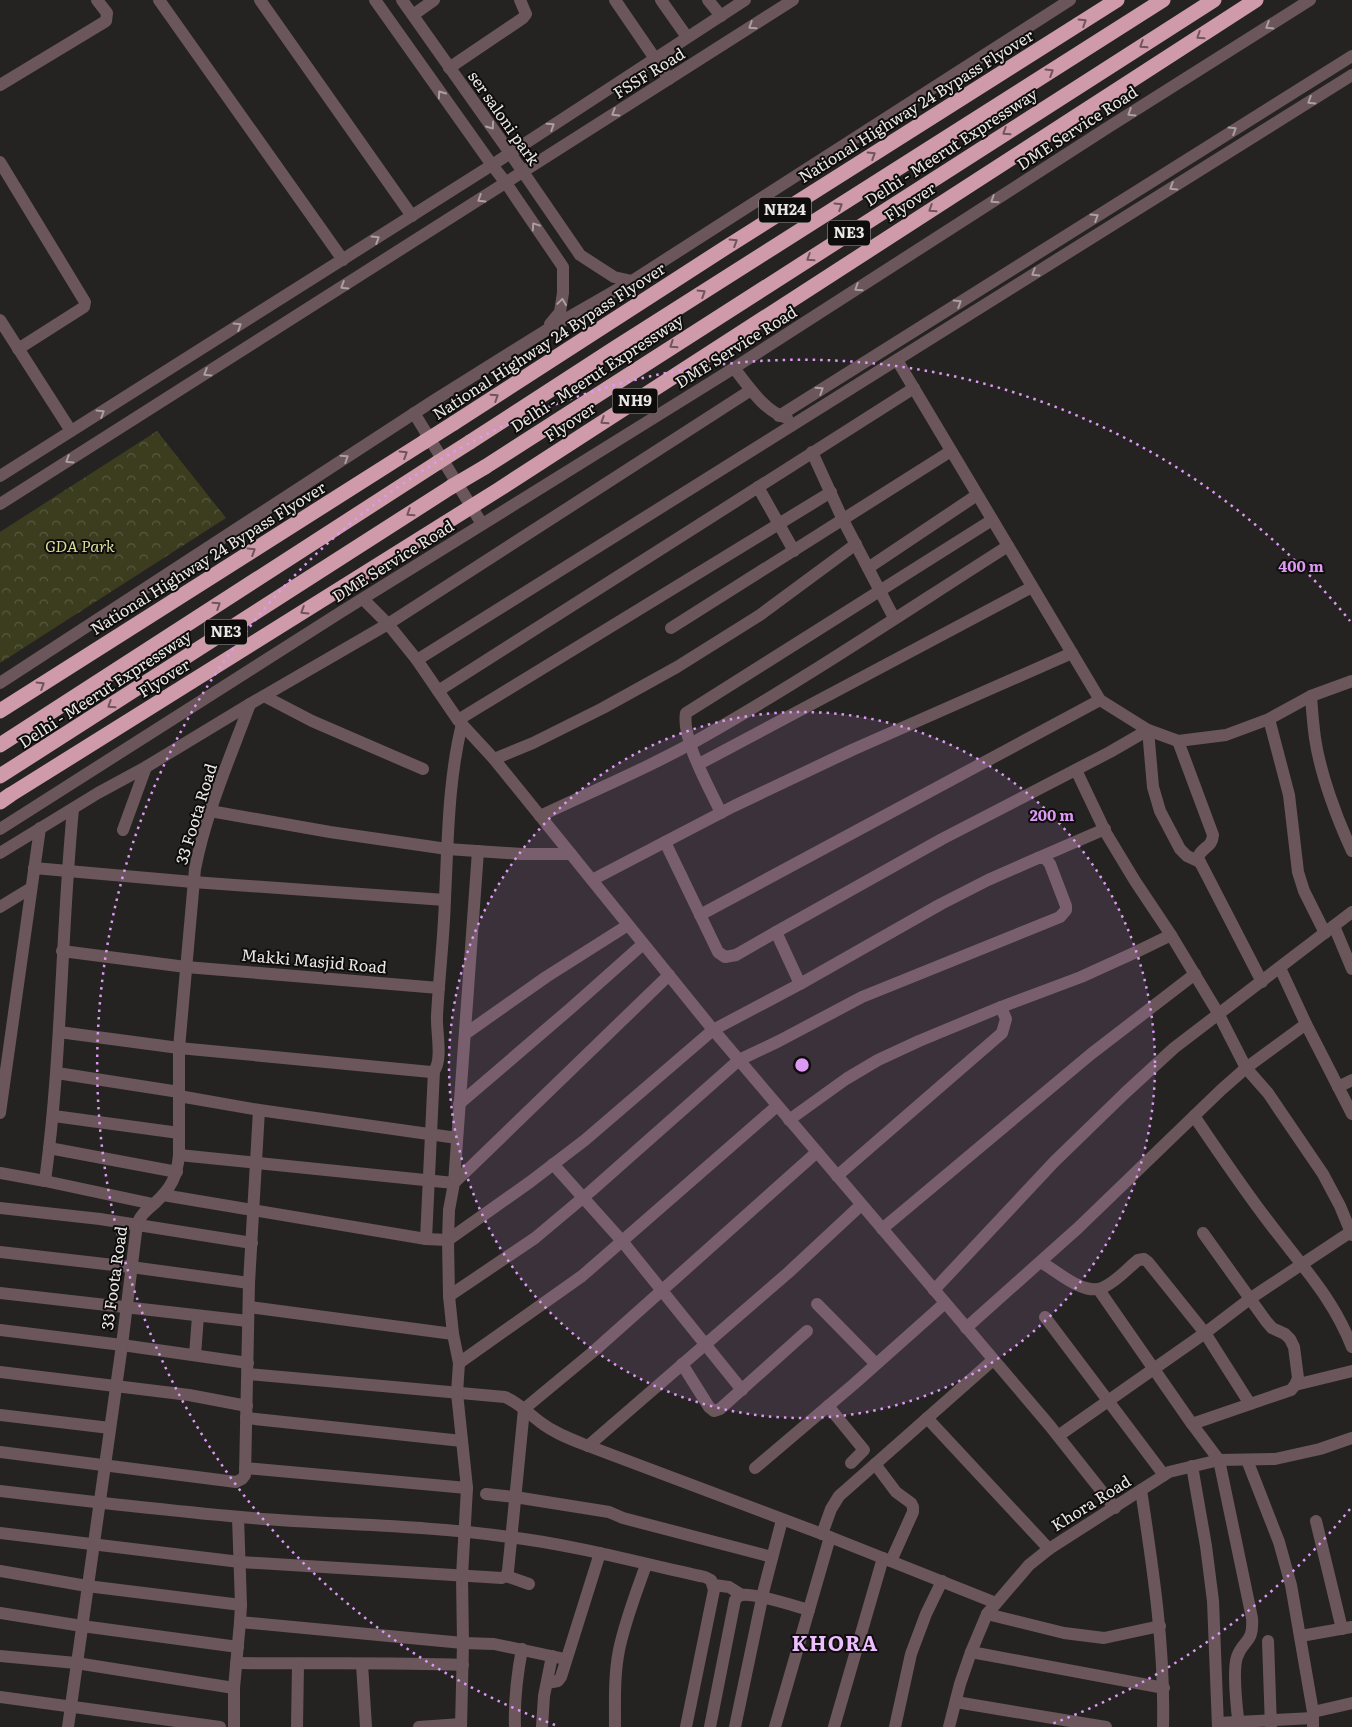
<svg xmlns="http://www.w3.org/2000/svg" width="1352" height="1727" font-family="Literata,serif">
<defs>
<pattern id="park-crowns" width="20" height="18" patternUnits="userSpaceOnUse" patternTransform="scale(1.25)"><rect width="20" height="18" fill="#3b3d1e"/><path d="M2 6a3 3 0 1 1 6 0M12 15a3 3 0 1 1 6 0" fill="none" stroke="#58593f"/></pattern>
</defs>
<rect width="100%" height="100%" fill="#252321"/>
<!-- park -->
<polygon fill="url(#park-crowns)" points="157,431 226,518 0,663 0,532"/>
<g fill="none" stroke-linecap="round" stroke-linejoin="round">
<!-- minor -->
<g stroke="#6b565c" stroke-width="12">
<polyline points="159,0 343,260"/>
<polyline points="260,0 412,216"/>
<polyline points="375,0 492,165 506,183 563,267 563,293 560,312 550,324"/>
<polyline points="402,0 510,153 580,255 614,277 632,281"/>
<polyline points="615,0 669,79"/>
<polyline points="661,0 687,37"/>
<polyline points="708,0 721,16"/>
<polyline points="413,15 434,0"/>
<polyline points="449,68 523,18 526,14 520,0"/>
<polyline points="0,85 106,21 107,13 97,0"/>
<polyline points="0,162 85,302 84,307 18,349"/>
<polyline points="0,320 71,431"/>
<polyline points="897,360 1100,700 1148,730 1178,741 1226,735 1269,719 1311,696 1352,681"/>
<path d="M 734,368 C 748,386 765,412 787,418"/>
<polyline points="414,413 482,524"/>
<polyline points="779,416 1352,56"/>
<polyline points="812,452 843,520 894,618"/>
<polyline points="0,476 492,165 745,0"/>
<polyline points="758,487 794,551"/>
<polyline points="0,504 793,0"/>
<polyline points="868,568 977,495"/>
<polyline points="363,599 388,624 417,660 458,720 494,759 710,1026 1050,1426 1115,1508"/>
<polyline points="671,628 951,451"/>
<polyline points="417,660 1352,75"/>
<polyline points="0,683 433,401 545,331 632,281 1070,0"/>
<polyline points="438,691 914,388"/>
<polyline points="264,696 312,721 423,769"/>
<path d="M 1311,696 C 1312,710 1313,724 1315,738 C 1320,773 1337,819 1352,851"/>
<polyline points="1269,719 1289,795 1298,872 1304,891 1325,933"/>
<polyline points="458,720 831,492"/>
<path d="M 1178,741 L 1213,835 C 1212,848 1203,846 1198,857 L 1200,862 L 1262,982"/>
<polyline points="494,759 533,743 603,708 677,667 760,615 856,544"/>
<polyline points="699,764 1032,587"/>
<polyline points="1076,770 1106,833 1135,881 1171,935 1218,1013 1246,1068 1268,1093 1323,1174 1340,1206 1352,1235"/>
<polyline points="210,811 330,832 447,849 522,854 571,854"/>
<path d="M 721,813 C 710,789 681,739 686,713 L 992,520"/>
<path d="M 540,816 C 597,789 655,765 710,733 C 811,675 909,609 1008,546"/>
<polyline points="0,829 341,612 734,368 1107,128 1310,0"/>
<polyline points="123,830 146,767"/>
<polyline points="665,842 718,952 725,957 736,955 776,932"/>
<polyline points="0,853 98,793 146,767 250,704 388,624 751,390"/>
<polyline points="1038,858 1105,829"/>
<polyline points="34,868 193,882 445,900"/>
<polyline points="592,880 734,806 852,750 1072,653"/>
<polyline points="0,907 31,888"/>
<polyline points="700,915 1100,700"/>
<polyline points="1334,926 1352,969"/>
<polyline points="62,951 186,967 439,988"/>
<polyline points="1280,968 1306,1024 1352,1114"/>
<polyline points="800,984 776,932 942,839 1110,752 1148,730 1153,787 1160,811 1180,849 1187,856 1200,862"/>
<polyline points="59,1032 179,1048 431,1072 434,1071"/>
<polyline points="465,1034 546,977 628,925"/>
<polyline points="57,1073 179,1092"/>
<polyline points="1338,1087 1352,1080"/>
<polyline points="179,1096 259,1110 457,1138"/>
<polyline points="459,1104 571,1008 643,944"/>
<polyline points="0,1113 40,828"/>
<polyline points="54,1116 179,1133"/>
<path d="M 1194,1116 C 1218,1151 1242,1187 1268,1221 C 1300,1264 1332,1296 1352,1347"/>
<polyline points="789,1120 846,1079 878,1060 919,1041 1001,1007 1081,977 1136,952 1171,935"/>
<polyline points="49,1148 177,1172"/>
<polyline points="179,1155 454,1183 669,975"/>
<polyline points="553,1164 622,1241 742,1390"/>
<polyline points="0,1173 45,1181 153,1204"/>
<polyline points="837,1176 1002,1033 1006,1019 1001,1007"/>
<path d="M 45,1181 C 62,1057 61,933 73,809"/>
<polyline points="163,1195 426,1239 448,1240 530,1182 585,1140 713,1030 800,984 941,904 988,880 1038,858 1045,858 1050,864 1066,906 1066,910 1060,917 862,997 779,1041 739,1060 591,1191 535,1238 449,1296"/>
<polyline points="0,1208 100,1219 252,1243"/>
<polyline points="882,1229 1091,1054 1195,974"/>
<path d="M 426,1239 L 434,1071 C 443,1060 436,1030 437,1016 C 439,976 444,937 445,898 C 448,840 448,781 462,724"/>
<polyline points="0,1252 131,1267 249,1283"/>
<path d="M 1041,1262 C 1058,1272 1085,1297 1104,1287 C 1117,1281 1127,1269 1138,1260 L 1144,1259 L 1148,1262 L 1205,1333 L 1250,1404"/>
<polyline points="934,1290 1054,1162 1124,1094 1174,1048 1352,912"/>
<path d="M 1099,1290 L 1192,1424 L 1219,1460 L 1252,1618 C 1254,1644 1243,1639 1237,1657 C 1232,1672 1237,1710 1239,1727"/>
<polyline points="0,1293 248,1321"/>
<polyline points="817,1304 876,1364"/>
<polyline points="249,1307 453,1334"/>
<polyline points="1045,1317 1164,1475"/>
<polyline points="966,1328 1078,1228 1221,1090 1246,1068 1306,1024"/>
<polyline points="0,1330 122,1345 248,1363"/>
<polyline points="195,1355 198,1316"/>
<polyline points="459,1363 582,1276 777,1106"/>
<polyline points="682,1364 709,1407 714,1411 720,1409 807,1331"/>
<polyline points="0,1372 189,1395 247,1406"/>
<path d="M 248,1374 L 505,1397 C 519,1403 528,1413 540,1422 C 553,1432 568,1438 583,1444 L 830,1537 L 996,1603"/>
<polyline points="1295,1385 1352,1371"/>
<polyline points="828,1406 864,1450 851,1463"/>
<polyline points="0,1415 110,1428"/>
<polyline points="246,1418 462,1441"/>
<polyline points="927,1418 1049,1549"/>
<polyline points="1192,1424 1291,1390 1295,1385 1298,1378 1294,1347 1290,1339 1285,1334 1272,1328 1266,1321 1203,1233"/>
<polyline points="1058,1436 1205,1333 1251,1298 1352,1231"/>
<polyline points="588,1446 789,1272 861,1205"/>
<polyline points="0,1452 236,1482 242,1479 245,1475 249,1283 259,1110"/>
<polyline points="1247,1460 1279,1542 1291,1585 1313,1712 1313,1727"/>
<polyline points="875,1464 896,1492 911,1503 913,1507 913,1512 891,1561"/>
<polyline points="1192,1466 1206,1546 1213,1601 1218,1727"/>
<polyline points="245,1468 467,1488 457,1393 459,1363 453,1334 449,1296 448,1240 449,1210 454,1183 478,851"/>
<polyline points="755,1468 854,1384 945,1303"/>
<path d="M 1141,1490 C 1153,1569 1165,1647 1163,1727"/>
<path d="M 0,1491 C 84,1501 168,1511 252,1518 C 338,1525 424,1525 509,1537 C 575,1545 640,1563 705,1577 L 711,1580 L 714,1590 L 686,1727"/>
<polyline points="486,1494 515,1497 609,1512 623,1518 772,1557"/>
<polyline points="238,1517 241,1605 240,1622 463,1643 494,1644 565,1659"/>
<polyline points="1316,1521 1342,1629"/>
<polyline points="0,1533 240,1562 502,1578 506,1576 508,1571 524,1409 594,1351 817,1152"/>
<polyline points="822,1534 831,1509 839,1496 993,1360"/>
<polyline points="0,1571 87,1586 241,1605"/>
<polyline points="506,1576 529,1584"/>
<polyline points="714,1585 729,1587 742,1595"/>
<polyline points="0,1613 82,1626 238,1647"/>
<polyline points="987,1614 1064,1633 1104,1638 1160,1626"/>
<polyline points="1301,1636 1352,1627"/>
<polyline points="1268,1641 1271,1727"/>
<polyline points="971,1652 1164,1688"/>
<polyline points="0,1656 76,1663 234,1688"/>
<path d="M 236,1663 C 312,1664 387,1662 463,1665"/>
<polyline points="362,1664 366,1727"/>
<polyline points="547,1683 558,1681 561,1677 600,1553"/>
<polyline points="0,1697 220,1727"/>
<polyline points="956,1702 1106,1727"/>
<polyline points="1313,1712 1352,1703"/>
<polyline points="1218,1723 1313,1718"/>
<path d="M 68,1727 L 122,1345 L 137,1224 C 141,1214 147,1210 155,1203 C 171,1188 177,1177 179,1155 L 179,1048 L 195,869 C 206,812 230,758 250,704"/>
<polyline points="234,1727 234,1688 240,1622"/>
<polyline points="297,1727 298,1664"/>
<polyline points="419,1727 461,1724"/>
<polyline points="461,1727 463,1643 462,1576 467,1488"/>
<path d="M 515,1727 C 514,1700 517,1675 522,1649"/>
<polyline points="542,1727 544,1696 552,1656"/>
<path d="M 615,1727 C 615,1701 614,1675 619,1650 C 625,1621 636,1593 646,1565"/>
<path d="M 710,1727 L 735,1600 C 738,1597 737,1596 742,1595 C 755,1593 795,1606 809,1610"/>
<polyline points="735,1727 764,1589 782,1520"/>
<polyline points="775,1727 830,1537"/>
<polyline points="834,1727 883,1558"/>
<polyline points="895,1727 911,1654 926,1614 942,1581"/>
<polyline points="949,1727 960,1684 971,1652 987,1614 1029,1565 1049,1549 1169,1472 1219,1460 1275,1459 1320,1449 1352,1438"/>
</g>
<!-- highway -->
<g stroke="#cf9baa" stroke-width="15">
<polyline points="454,423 725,248 1117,0"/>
<polyline points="470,442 615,348 1163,0"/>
<polyline points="485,467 1214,0"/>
<polyline points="0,711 424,442"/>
<polyline points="0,745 437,463"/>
<polyline points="0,776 451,487"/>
<polyline points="0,802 10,795"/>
</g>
<!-- highway-bridge -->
<g stroke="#cf9baa" stroke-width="15">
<polyline points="424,442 454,423"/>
<polyline points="437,463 470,442"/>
<polyline points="451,487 485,467"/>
<polyline points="10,795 498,490 1256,0"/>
</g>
</g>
<!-- one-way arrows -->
<defs><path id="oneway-chevron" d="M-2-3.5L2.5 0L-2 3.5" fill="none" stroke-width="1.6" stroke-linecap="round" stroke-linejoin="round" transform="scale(1.25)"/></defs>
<g stroke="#6e545b">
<use href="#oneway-chevron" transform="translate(1083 22) rotate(-32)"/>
<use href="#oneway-chevron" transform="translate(1200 36) rotate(147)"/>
<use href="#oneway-chevron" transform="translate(1143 45) rotate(147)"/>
<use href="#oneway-chevron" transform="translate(1050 72) rotate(-32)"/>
<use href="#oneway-chevron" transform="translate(1006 132) rotate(147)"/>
<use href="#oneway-chevron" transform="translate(872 155) rotate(-32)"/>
<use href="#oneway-chevron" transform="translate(839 206) rotate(-32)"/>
<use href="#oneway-chevron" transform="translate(932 209) rotate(147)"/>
<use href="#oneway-chevron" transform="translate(734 242) rotate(-32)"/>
<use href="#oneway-chevron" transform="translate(810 258) rotate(147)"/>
<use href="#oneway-chevron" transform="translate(702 293) rotate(-32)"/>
<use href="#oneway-chevron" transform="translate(673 345) rotate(147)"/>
<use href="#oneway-chevron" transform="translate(495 397) rotate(-33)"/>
<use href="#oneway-chevron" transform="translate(604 421) rotate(147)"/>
<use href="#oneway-chevron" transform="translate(404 454) rotate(-32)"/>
<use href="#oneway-chevron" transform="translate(410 513) rotate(147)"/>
<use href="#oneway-chevron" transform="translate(252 551) rotate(-32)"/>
<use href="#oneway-chevron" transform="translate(217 605) rotate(-33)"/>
<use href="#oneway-chevron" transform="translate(304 611) rotate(148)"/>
<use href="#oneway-chevron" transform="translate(41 685) rotate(-32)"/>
<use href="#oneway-chevron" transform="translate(111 705) rotate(147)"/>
</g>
<g stroke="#aa9fa2">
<use href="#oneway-chevron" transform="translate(752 26) rotate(147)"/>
<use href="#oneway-chevron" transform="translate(1269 26) rotate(148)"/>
<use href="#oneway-chevron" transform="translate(441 94) rotate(-125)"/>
<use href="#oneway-chevron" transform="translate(1311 101) rotate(148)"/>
<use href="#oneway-chevron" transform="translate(615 113) rotate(148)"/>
<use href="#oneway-chevron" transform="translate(1131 113) rotate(148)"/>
<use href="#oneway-chevron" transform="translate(491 126) rotate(54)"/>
<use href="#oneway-chevron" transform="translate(551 126) rotate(-33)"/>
<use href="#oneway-chevron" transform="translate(1233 130) rotate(-32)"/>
<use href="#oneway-chevron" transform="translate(1173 187) rotate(148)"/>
<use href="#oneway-chevron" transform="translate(481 199) rotate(148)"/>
<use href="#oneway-chevron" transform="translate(994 200) rotate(147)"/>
<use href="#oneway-chevron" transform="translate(1095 217) rotate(-32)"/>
<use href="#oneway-chevron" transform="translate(535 226) rotate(-124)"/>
<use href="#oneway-chevron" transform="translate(376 239) rotate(-32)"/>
<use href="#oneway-chevron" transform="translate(1035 273) rotate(148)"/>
<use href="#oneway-chevron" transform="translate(344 286) rotate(148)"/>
<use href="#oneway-chevron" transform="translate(858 288) rotate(147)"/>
<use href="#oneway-chevron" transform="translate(562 302) rotate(-82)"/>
<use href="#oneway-chevron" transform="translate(958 303) rotate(-32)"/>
<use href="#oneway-chevron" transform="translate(238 326) rotate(-32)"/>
<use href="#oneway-chevron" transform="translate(207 373) rotate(148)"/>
<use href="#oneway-chevron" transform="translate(820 390) rotate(-33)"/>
<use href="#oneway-chevron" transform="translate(101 413) rotate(-32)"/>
<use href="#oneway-chevron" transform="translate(345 458) rotate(-33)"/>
<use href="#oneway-chevron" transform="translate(69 460) rotate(148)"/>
</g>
<!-- distance rings -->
<circle cx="802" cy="1065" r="353" fill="#dd99f3" fill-opacity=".12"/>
<g fill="none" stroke="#dd99f3" stroke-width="2.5" stroke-dasharray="2.5 5">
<circle cx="802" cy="1065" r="353"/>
<path d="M1350 1509A705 705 0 0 1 1049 1725M555 1725A705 705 0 1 1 1350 621"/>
</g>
<g text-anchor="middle" stroke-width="4" stroke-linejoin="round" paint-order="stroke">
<!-- shield labels -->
<g fill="#0e0c0c" stroke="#a8a6a5" stroke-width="1">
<rect x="759" y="197.5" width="52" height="25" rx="4"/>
<rect x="828" y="220.5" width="42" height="25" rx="4"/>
<rect x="612.5" y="388.5" width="45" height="25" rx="4"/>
<rect x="205" y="619.5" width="42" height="25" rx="4"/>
</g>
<g font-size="15" font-weight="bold" fill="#eae8e7">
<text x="785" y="215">NH24</text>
<text x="849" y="238">NE3</text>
<text x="635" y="406">NH9</text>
<text x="226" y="637">NE3</text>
</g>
<!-- street labels -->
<g font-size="16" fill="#eae8e7" stroke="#0e0c0c">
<text transform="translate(649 73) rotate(-32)" y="6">FSSF Road</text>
<text transform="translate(916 106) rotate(-32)" y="6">National Highway 24 Bypass Flyover</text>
<text transform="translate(504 118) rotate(55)" y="6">ser saloni park</text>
<text transform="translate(1077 128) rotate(-33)" y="6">DME Service Road</text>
<text transform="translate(951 147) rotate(-33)" y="6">Delhi - Meerut Expressway</text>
<text transform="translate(910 202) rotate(-33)" y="6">Flyover</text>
<text transform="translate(549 341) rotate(-33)" y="6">National Highway 24 Bypass Flyover</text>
<text transform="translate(736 347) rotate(-32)" y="6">DME Service Road</text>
<text transform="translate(597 373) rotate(-33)" y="6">Delhi - Meerut Expressway</text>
<text transform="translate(570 422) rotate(-33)" y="6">Flyover</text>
<text transform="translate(208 558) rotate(-32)" y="6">National Highway 24 Bypass Flyover</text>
<text transform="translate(393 561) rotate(-32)" y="6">DME Service Road</text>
<text transform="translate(164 678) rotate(-32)" y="6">Flyover</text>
<text transform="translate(105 689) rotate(-33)" y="6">Delhi - Meerut Expressway</text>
<text transform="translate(196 814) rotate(-73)" y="6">33 Foota Road</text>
<text transform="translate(314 961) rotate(5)" y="6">Makki Masjid Road</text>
<text transform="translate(114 1278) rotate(-82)" y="6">33 Foota Road</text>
<text transform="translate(1091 1503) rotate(-32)" y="6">Khora Road</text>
</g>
<!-- park labels -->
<g font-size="16" font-style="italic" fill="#d9de95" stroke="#0e0c0c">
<text x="80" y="552">GDA Park</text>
</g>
<!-- district labels -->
<g font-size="21" font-weight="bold" letter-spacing="1" fill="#eebffe" stroke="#0e0c0c">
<text x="835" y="1651">KHORA</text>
</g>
</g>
<circle cx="802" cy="1065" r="8" fill="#dd99f3" stroke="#0e0c0c" stroke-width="2.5"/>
<g font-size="15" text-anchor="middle" font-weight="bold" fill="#dd99f3" stroke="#0e0c0c" stroke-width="4" stroke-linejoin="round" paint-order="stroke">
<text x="1301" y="572">400 m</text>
<text x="1052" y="821">200 m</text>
</g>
</svg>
